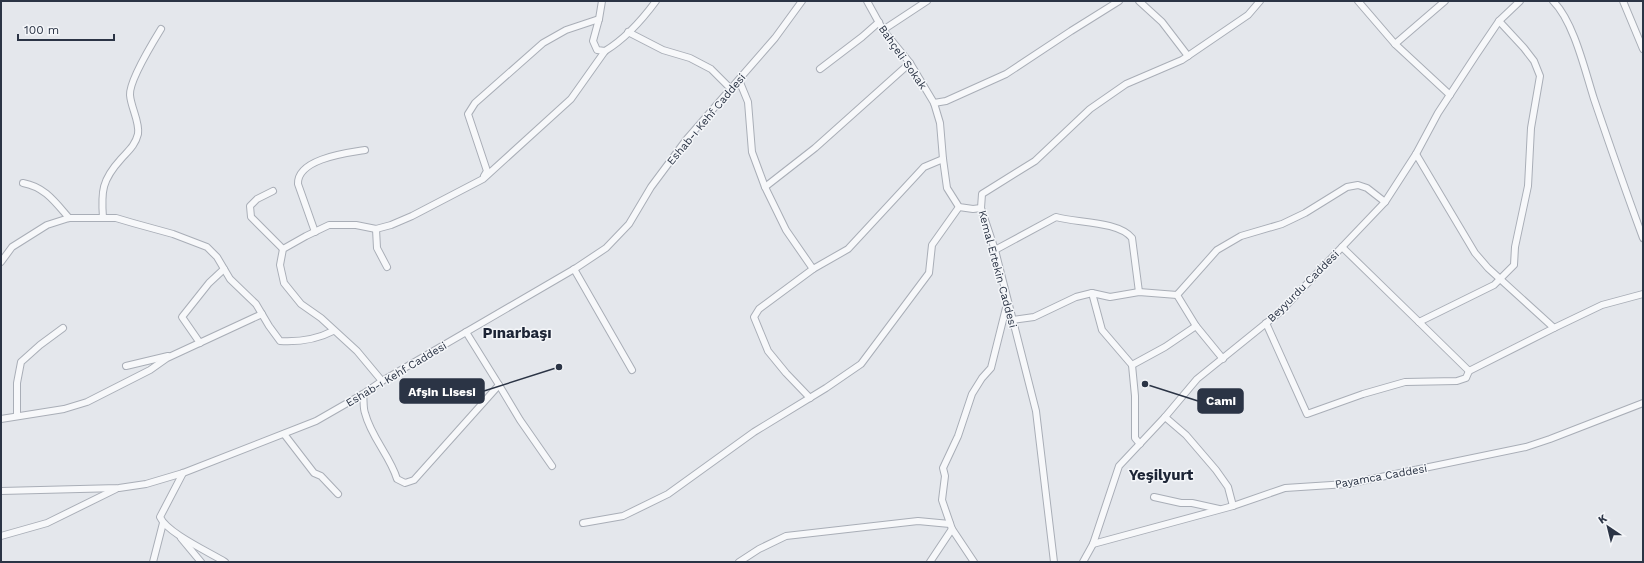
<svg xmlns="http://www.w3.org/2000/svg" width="1644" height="563" font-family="'Work Sans',sans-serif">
<rect width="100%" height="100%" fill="#e4e7ec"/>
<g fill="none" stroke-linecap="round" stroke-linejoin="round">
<defs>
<g id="minor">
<polyline points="602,1 599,19 593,41 597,50 605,51"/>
<polyline points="867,1 883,30 910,63 934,103 940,123 943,159 947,188 959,207 973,209 981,208"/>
<polyline points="1139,1 1162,22 1188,56"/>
<polyline points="1358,1 1395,44 1450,95"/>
<path d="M 1553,1 C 1574,22 1585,71 1594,99 C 1610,146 1626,192 1643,238"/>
<polyline points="1623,1 1643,49"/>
<polyline points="883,30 927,1"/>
<polyline points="628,32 663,50 690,58 711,69 731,89"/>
<polyline points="1395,44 1445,1"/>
<polyline points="820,69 862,37 879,22"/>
<polyline points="739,80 748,102 752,152 765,187 786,230 813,269 848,249 924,167 943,159"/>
<polyline points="934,103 946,101 1006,74 1071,31 1119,1"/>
<polyline points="1416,154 1475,253 1488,268 1554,328 1602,305 1643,294"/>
<polyline points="484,176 487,171 468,114 475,103 543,43 566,30 599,19"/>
<path d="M 23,183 C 45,187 55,202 69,218"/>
<polyline points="765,187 815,148 910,63"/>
<polyline points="273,191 257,199 250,206 251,217 283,249"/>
<path d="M 103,218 C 101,191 102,180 121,159 C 128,151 135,146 138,134 C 140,122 131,108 130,95 C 129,81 153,42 161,29"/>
<polyline points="376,229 377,248 387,267"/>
<path d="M 315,232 L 298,184 C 297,159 346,153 365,150"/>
<polyline points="1342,247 1419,322 1494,285 1514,265 1515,247 1528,186 1531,128 1540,76 1534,61 1524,48 1499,21"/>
<path d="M 995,250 L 1056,217 C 1077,223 1118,221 1132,238 L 1139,292"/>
<path d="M 1,262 L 12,247 L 47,225 L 69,218 L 116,218 L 133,223 L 173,234 L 207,247 L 217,257 L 230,279 L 256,304 L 269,326 L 280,341 C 299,342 316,340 333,331"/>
<polyline points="574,269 632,370"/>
<polyline points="1092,293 1102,330 1132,365 1135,396 1135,438 1140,444"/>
<polyline points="1177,295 1196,326 1223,359"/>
<polyline points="1012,320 1034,317 1076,297 1092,293 1110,297 1139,292 1177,295 1217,250 1241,236 1282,224 1305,213 1347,187 1358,185 1367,188 1385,202"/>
<polyline points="1419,322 1469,371 1554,328"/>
<polyline points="1266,323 1307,414 1363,394 1405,382 1457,381 1466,378 1469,371"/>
<polyline points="200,343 182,317 209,283 224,269"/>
<polyline points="1132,365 1165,347 1196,326"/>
<polyline points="126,366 168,356"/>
<path d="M 382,381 L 357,351 L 321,318 L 301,304 L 284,283 L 280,265 L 283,249 L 306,236 L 329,225 L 356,225 L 376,229 L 391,225 L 412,216 L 483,179 L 571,99 L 605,51 C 625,39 642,20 656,1"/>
<polyline points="499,385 520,420 552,466"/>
<path d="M 363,394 C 364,400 363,408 365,413 C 371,437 390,456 397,479 L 405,483 L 414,480 L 499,385 L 466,332"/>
<polyline points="810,398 786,373 768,351 754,317 759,309 813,269"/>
<polyline points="17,416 17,383 21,362 40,345 63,328"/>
<polyline points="1165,417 1186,435 1216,470 1228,487 1233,506"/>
<polyline points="1,419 64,409 87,402 150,370 167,358 262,314"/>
<polyline points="284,434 314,473 321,476 338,494"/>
<path d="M 183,473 L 160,517 C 167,533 209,552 225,562"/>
<polyline points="1,491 119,488 146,484 183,473 316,421 363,394 382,381 576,268 606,248 629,224 651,187 686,140 775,38 802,1"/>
<polyline points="1154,497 1181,503 1192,503 1219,509"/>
<polyline points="583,523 623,516 668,494 754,432 826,388 861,364 929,273 932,245 959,207"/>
<polyline points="1,536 47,523 116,489"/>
<polyline points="181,538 201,562"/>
<polyline points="1093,544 1233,506 1285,488 1347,484 1526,447 1550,439 1643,403"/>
<polyline points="153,562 163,523"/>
<polyline points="739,562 759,549 786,536 918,521 950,524"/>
<polyline points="930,562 952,529"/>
<polyline points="974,562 952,529 942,500 945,476 943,468 958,436 972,394 982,378 991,368 1007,304"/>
<polyline points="1054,562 1036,411 995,250 981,208 982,194 1035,161 1090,109 1126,84 1182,60 1248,15 1260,1"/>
<polyline points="1083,562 1093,544 1119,466 1165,417 1197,379 1280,312 1385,202 1416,154 1438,113 1476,55 1499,21 1520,1"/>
</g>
</defs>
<!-- minor casing -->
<use href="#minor" stroke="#a9aeb7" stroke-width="8"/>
<!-- minor -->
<use href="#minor" stroke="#f7f8fa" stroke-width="6"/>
</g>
<g text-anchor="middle" stroke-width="3" stroke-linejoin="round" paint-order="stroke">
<!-- street labels -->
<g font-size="11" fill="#2b3445" stroke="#f4f6f9">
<text transform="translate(903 57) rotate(55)" y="4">Bahçeli Sokak</text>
<text transform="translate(706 119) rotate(-50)" y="4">Eshab-ı Kehf Caddesi</text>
<text transform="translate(998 269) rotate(75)" y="4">Kemal Ertekin Caddesi</text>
<text transform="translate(1303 286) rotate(-45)" y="4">Beyyurdu Caddesi</text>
<text transform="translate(396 374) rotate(-31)" y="4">Eshab-ı Kehf Caddesi</text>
<text transform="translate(1381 476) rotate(-10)" y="4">Payamca Caddesi</text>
</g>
<!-- district labels -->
<g font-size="15" font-weight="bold" fill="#1d2536" stroke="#f4f6f9">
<text x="517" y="338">Pınarbaşı</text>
<text x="1161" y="480">Yeşilyurt</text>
</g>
</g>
<!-- callouts -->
<path fill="none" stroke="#2b3445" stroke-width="1.5" d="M559 367L484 391M1145 384L1198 401"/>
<g fill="#2b3445" stroke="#f4f6f9" stroke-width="1.5">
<circle cx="559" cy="367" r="4"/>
<circle cx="1145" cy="384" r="4"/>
</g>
<g fill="#2b3445" stroke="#2b3445" stroke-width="1.5">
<rect x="400" y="379" width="84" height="24" rx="4"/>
<rect x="1198" y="389" width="45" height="24" rx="4"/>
</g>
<g font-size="12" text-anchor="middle" font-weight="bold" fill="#fff">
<text x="442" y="396">Afşin Lisesi</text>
<text x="1221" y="405">Cami</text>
</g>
<!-- border -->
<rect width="1644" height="563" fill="none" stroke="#2b3445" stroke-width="4"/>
<!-- north arrow -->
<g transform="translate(1608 527) rotate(325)" stroke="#f4f6f9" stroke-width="3" paint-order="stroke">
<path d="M0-3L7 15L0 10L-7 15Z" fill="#2b3445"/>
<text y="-6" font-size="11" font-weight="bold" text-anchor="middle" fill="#2b3445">K</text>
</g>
<!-- scale -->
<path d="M18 34v6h96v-6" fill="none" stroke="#2b3445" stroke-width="2"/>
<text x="24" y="34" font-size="12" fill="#2b3445" stroke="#f4f6f9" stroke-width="3" paint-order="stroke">100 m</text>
</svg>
